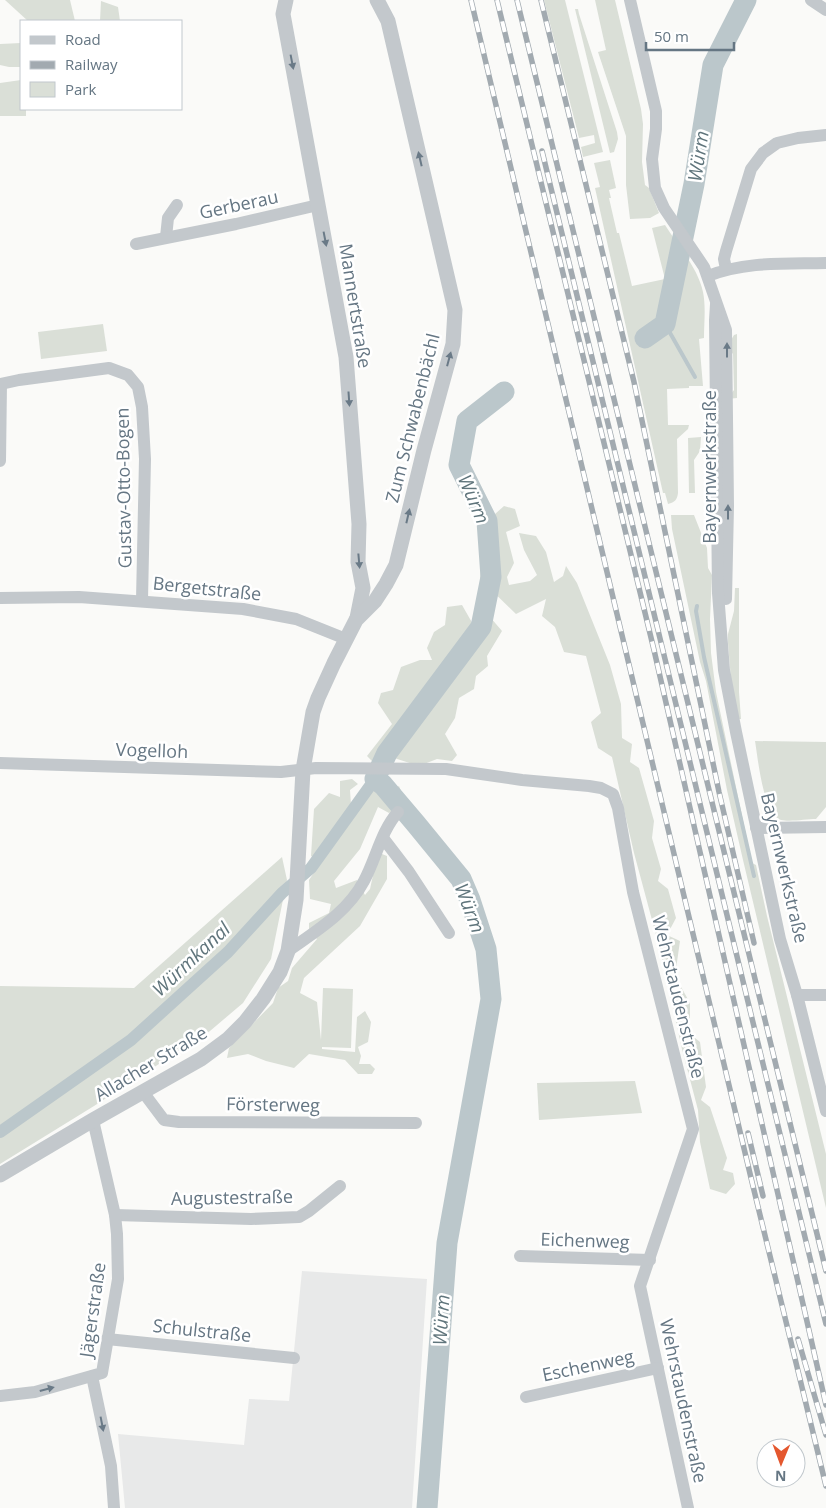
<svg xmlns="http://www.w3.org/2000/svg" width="826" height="1508" font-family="'Open Sans',sans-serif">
<rect width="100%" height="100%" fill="#fafaf8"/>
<!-- built -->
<polygon fill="#e8e9e9" points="302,1271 427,1279 412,1508 125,1508 118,1434 244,1445 249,1399 289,1401"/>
<!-- green -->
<g fill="#dadfd7">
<polygon points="5,0 70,0 75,21 28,21"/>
<polygon points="544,0 565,0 603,152 583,157 581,147 595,143 594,135 579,138"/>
<polygon points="595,0 615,0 641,109 643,124 642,162 645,185 649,188 659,213 650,218 630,219 626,185 626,136 598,52 606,50"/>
<polygon points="101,1 118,7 120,21 100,21"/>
<polygon points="575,9 578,9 579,14 617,132 618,139 614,152 610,153"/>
<polygon points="21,43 21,67 9,67 0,65 0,44"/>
<polygon points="21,80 21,109 26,109 26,116 0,116 0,83"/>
<path d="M 610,160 L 616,188 L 609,190 L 611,198 L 609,198 L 617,233 L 619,233 L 632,286 L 665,279 L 652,228 L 665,225 C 678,246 698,268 703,292 C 706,307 704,323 704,338 L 699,339 L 703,386 L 689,386 L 689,388 L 667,389 L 668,425 L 689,425 L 688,429 L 677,439 L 678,493 C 677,500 675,502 668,504 L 665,493 L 663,493 L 595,188 L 600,187 L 594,163 Z"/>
<polygon points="103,324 107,351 41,359 38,332"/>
<polygon points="737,334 737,398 727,399 734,390 733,354 727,347 734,335"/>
<polygon points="701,437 700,451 694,460 695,493 689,493 688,438"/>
<polygon points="504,506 515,509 520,526 506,532 514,563 507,577 509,585 530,581 537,575 524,550 519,533 536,536 546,552 554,582 563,576 566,566 577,583 610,665 621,704 622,738 632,744 630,762 639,768 654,821 652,838 661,869 658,881 668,889 676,918 667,935 680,941 675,976 690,1003 690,1034 700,1042 706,1087 701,1100 710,1107 727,1158 723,1170 733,1173 735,1184 726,1194 710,1189 700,1142 698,1110 682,1049 659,946 634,853 612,757 598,748 591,722 601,713 586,656 564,652 555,627 542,616 546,599 516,614 480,579 481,569 497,568 492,530 495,514"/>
<polygon points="671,515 694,515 707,548 708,568 712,575 710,619 711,653 716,692 752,863 756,865 767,916 826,1154 826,1208 743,860 727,790 706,681 700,662 672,529"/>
<polygon points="735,588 739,588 739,692 741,719 739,719 731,680 728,643 728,634 734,611"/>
<polygon points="462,605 474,626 490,617 502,631 487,656 488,666 476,676 474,689 459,698 455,718 445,734 457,755 452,761 437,759 419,766 391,757 374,763 367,756 392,724 378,703 381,693 393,690 401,667 420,660 432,660 427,648 434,632 445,625 447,607"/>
<path d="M 755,741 L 826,742 L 826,807 L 816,819 C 807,819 790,822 781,820 C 763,815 758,758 755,741 Z"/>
<polygon points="352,779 358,784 350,790 351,805 361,794 377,790 386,795 399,786 404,798 398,807 389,813 378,807 360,849 334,881 336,888 357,880 365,895 370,889 377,857 382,854 387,856 387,879 360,926 304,978 300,993 317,1002 321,1040 323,988 353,989 351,1048 322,1047 322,1049 355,1052 357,1017 365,1011 371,1022 368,1042 358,1047 361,1056 359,1064 370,1064 375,1069 372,1074 358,1074 345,1060 309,1054 294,1068 266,1061 248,1054 227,1058 229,1048 273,1003 278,988 288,981 292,968 317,939 309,931 309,923 329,913 331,904 310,899 309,880 321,862 311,856 314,809 329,793 340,797 340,781"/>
<polygon points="282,857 287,880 271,959 243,1003 210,1031 94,1106 0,1164 0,986 134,988"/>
<polygon points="635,1081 642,1113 539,1120 537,1083"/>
</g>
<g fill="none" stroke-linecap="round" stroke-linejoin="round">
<!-- stream -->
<g stroke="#bbc7cb" stroke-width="4">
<polyline points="665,324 695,377"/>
<polyline points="697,606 696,611 704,657 754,876"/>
</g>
<!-- canal -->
<polyline stroke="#bbc7cb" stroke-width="12" points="0,1132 131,1040 228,952 282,893 311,868 375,779"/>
<!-- river -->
<g stroke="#bbc7cb" stroke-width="21">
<polyline points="645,338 665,324 694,184 713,65 746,0"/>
<polyline points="427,1508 447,1243 491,999 486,949 470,900 461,879 416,824 383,785 375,779 387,753 481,627 491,577 487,521 459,465 467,421 504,392"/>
</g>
<!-- minor -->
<g stroke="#c3c8cc" stroke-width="12">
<polyline points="630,0 656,111 656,129 652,159 655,188 664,208 704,267 726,330 728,506 726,599"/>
<polyline points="811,0 826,10"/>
<polyline points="166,237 168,218 177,205"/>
<polyline points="136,244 236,224 318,205"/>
<polyline points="726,269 724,259 726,251 751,169 763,153 777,143 798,138 826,135"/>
<path d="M 708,276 C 746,261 786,264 826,263"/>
<polyline points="716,304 715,320 718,593 724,670 736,732 780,939 797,995 826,1111"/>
<polyline points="0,461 1,384 19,380 109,368 128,375 138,387 142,407 145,459 142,600"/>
<polyline points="0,598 79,597 243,609 296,619 346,639"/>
<polyline points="0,763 281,772 316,768 446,769 522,780 589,786 601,788 613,794 618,808 633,892 693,1129 640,1286 688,1508"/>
<polyline points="756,828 826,827"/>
<polyline points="383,838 409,872 449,933"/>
<path d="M 288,951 C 316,931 347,913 364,881 C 376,859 381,831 398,812"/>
<polyline points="797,995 826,995"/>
<polyline points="143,1092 164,1120 179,1122 416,1123"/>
<polyline points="115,1215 251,1219 299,1217 309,1211 340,1186"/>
<polyline points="520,1256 650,1260"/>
<polyline points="107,1339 294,1358"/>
<polyline points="92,1376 111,1466 114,1508"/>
<polyline points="0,1396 35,1392 102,1373 118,1279 117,1234 115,1215 93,1120"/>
<polyline points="526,1397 658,1368"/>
</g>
<!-- tertiary -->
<g stroke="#c3c8cc" stroke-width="15">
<polyline points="286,0 283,14 346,357 359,524 358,562 363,588 357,618"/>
<polyline points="0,1175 93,1120 201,1059 228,1039 245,1022 263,999 280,972 288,951 296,900 303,770 313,712 318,698 334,663 356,620 375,601 386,584 396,565 424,450 453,344 455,310 388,21 377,0"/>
</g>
<defs>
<g id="rail">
<polyline points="471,0 752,1182 826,1486"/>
<polyline points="497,0 654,650 826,1405"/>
<polyline points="517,0 826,1271"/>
<polyline points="541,0 634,382 719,792 754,943"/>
<polyline points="542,151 826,1324"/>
<polyline points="748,1133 763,1196"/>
<polyline points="798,1339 826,1435"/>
</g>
</defs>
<!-- rail casing -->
<use href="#rail" stroke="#a2aab0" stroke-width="5.5"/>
<!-- rail -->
<use href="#rail" stroke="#fff" stroke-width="4" stroke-dasharray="11" stroke-linecap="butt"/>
</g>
<!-- one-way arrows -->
<defs><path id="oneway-solid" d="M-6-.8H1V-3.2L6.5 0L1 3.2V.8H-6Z" transform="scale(1.25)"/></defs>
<g fill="#6a7a87">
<use href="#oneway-solid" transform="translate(292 62) rotate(79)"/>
<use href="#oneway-solid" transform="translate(420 159) rotate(-103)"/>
<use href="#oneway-solid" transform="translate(325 239) rotate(79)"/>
<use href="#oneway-solid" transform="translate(727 350) rotate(-90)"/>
<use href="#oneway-solid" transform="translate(449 359) rotate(-75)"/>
<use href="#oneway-solid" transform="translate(349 399) rotate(86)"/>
<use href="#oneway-solid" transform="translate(728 512) rotate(-90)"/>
<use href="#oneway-solid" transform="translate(408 516) rotate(-77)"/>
<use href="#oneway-solid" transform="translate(359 561) rotate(85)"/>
<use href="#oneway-solid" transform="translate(47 1389) rotate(-15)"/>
<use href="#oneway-solid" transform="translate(102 1424) rotate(79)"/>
</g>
<g text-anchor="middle" stroke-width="5" stroke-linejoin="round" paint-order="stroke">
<!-- street labels -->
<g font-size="18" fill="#657683" stroke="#fff">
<text transform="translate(239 205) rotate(-12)" y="6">Gerberau</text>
<text transform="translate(355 306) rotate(81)" y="6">Mannertstraße</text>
<text transform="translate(413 418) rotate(-76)" y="6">Zum Schwabenbächl</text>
<text transform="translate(710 467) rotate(-90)" y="6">Bayernwerkstraße</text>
<text transform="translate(124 488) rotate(-91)" y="6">Gustav-Otto-Bogen</text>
<text transform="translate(207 589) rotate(6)" y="6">Bergetstraße</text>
<text transform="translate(152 751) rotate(2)" y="6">Vogelloh</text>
<text transform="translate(784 868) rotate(77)" y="6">Bayernwerkstraße</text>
<text transform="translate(678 997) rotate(76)" y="6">Wehrstaudenstraße</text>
<text transform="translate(151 1064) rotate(-31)" y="6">Allacher Straße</text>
<text transform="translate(273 1105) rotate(1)" y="6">Försterweg</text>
<text transform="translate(232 1198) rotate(-1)" y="6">Augustestraße</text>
<text transform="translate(585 1241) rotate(2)" y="6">Eichenweg</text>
<text transform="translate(93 1310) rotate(-82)" y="6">Jägerstraße</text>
<text transform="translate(202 1331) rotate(6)" y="6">Schulstraße</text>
<text transform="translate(588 1366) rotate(-12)" y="6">Eschenweg</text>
<text transform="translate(683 1401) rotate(78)" y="6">Wehrstaudenstraße</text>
</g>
<!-- water labels -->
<g font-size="19" font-style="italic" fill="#60757c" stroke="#fff">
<text transform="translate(698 156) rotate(-81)" y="7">Würm</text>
<text transform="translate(474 499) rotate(67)" y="7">Würm</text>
<text transform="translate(470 908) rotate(69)" y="7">Würm</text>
<text transform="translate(191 959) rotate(-43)" y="7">Würmkanal</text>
<text transform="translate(441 1320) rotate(-86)" y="7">Würm</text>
</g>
</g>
<!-- legend -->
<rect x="20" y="20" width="162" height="90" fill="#ffffff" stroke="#c1c8cd"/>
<rect x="30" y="36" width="25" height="8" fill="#c3c8cc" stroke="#c1c8cd"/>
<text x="65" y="45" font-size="15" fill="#657683">Road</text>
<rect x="30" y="61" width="25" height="8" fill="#a2aab0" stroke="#c1c8cd"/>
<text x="65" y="70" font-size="15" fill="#657683">Railway</text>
<rect x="30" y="82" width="25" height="15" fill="#dadfd7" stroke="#c1c8cd"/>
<text x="65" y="95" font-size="15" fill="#657683">Park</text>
<!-- north arrow -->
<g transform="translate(781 1463) rotate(181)"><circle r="24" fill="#ffffff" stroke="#c1c8cd"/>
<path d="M0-4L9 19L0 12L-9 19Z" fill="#e4572e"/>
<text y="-8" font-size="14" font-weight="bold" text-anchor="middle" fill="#657683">N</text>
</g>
<!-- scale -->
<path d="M646 42v8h88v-8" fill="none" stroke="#657683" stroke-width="2.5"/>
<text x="654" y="42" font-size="15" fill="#657683" stroke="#ffffff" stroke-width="4" paint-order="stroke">50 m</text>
</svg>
